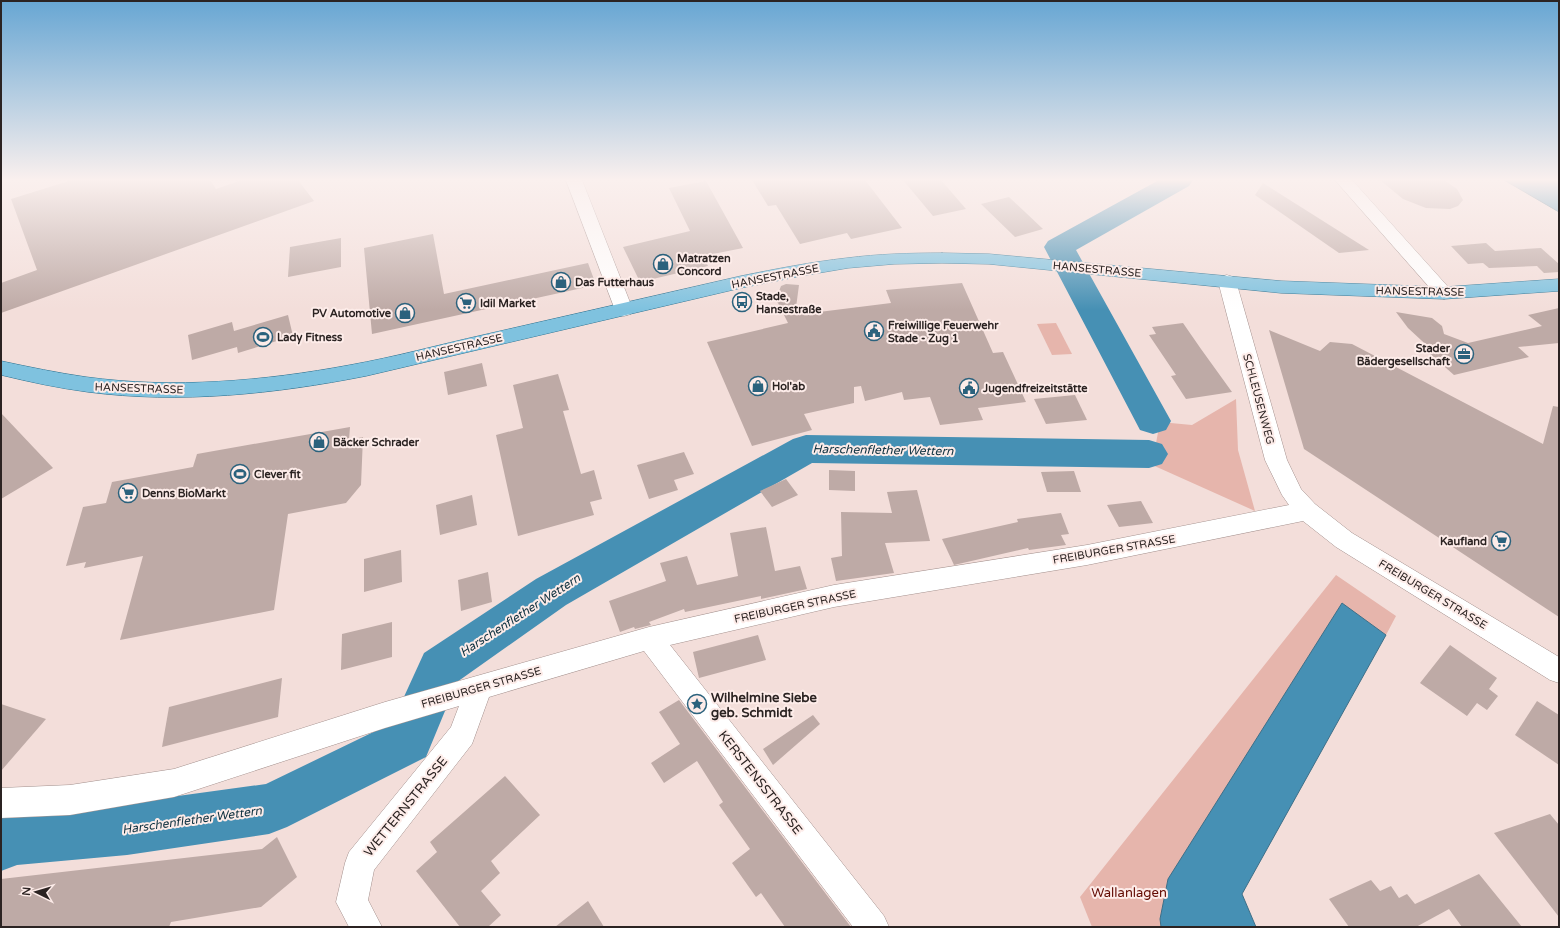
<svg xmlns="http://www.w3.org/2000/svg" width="1560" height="928" font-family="'Varela Round',sans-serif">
<rect width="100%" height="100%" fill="#f3deda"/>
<!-- green -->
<g fill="#e6b5ac">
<polygon points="1056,323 1072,354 1052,355 1037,324"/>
<polygon points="1236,399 1238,450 1255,511 1139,459 1153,459 1160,422 1192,425"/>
<polygon points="1336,575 1396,616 1386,635 1342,604 1160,919 1161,927 1092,927 1080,897"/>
</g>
<!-- water -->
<g fill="#4690b4" stroke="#3e6f88">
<polygon points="1504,180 1559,180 1559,212"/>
<polygon points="1342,603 1386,635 1242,894 1256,927 1161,927 1160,919 1168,879"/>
</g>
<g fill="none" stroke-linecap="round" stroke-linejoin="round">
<!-- river -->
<g fill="#4690b4" fill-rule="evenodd">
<polygon points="1159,180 1193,180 1189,186 1076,250 1171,421 1166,430 1153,434 1140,430 1044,247 1048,241"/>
<polygon points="806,435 1149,440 1162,444 1168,454 1162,464 1149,468 812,463 566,605 457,682 426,757 287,827 269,834 127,855 17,865 1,871 1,818 13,813 127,803 266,784 392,723 424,653 536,579 793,439"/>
</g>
</g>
<!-- building -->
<g fill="#beaaa6">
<polygon points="72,180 210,180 216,189 242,180 298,180 314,201 1,313 1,283 37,270 11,199"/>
<polygon points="752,180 865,180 902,228 851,239 847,233 800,244 776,205 768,206"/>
<polygon points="903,180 941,180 966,209 933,216"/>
<polygon points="1380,180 1444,180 1457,189 1463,200 1458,206 1450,209 1426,208 1403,199"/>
<polygon points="706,181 743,248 703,256 708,266 640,282 623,247 690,231 669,188"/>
<polygon points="1263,183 1369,250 1339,253 1255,195"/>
<polygon points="1009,197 1043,229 1015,237 981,204"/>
<polygon points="433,234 444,294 588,263 596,285 372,334 364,248"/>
<polygon points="341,238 341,267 288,277 290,247"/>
<polygon points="1486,243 1495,251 1541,248 1559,264 1559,272 1544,273 1537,266 1489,268 1483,263 1468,264 1451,246"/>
<polygon points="962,283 993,353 1003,352 1026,402 978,408 983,420 940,425 930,397 904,400 902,392 865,401 861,386 854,387 854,403 804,414 812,430 752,446 707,342 788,323 776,299 781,286 786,284 799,285 795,315 891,303 886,290"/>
<polygon points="1559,308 1559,343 1518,347 1529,357 1454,375 1429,353 1434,352 1408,328 1396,312 1432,318 1442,326 1444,334 1468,343 1542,326 1528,315"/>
<polygon points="288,315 293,336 238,353 237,347 192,360 188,335 232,322 234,331"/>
<polygon points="1183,323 1201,349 1232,392 1186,399 1171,376 1176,375 1149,335 1156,334 1152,327"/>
<polygon points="1269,330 1320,351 1330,342 1352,344 1543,444 1553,406 1559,407 1559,617 1304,449"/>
<polygon points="482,363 487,386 448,395 444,372"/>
<polygon points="558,374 569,410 563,411 581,474 594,470 602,499 590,502 594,515 518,536 496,435 523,428 513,385"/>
<polygon points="1075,395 1087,420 1046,424 1034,399"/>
<polygon points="1,413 53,468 1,499"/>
<polygon points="350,427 349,440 363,437 361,485 346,503 288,514 274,610 120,640 143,556 84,568 86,562 66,566 83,507 106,503 112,482 193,467 197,454"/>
<polygon points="684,452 694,474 674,480 678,490 649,499 637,465"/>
<polygon points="829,470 855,471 855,491 829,490"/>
<polygon points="1074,471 1081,492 1047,492 1041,472"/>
<polygon points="786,479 798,495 772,507 760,491"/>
<polygon points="917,490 930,541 885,543 894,573 836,581 831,558 842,556 841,512 892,513 887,492"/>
<polygon points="472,495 477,525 440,535 436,505"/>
<polygon points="1141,501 1153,523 1119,527 1107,505"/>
<polygon points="1061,513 1069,534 1061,535 1066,545 1029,550 1028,548 954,565 942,539 1018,522 1017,519"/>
<polygon points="766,527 775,571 800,566 807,589 761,599 761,596 685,612 684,609 649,622 651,625 635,629 634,627 620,632 609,601 666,581 660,563 687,556 697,585 738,576 730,533"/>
<polygon points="401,550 402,582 364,592 364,559"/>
<polygon points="488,572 492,602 461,611 458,580"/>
<polygon points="392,622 392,657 341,670 342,634"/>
<polygon points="758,635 766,660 699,678 693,652"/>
<polygon points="1450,645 1497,678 1489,689 1498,696 1487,710 1477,703 1467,716 1420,683"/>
<polygon points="282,678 278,717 162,747 169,707"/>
<polygon points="679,700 851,927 785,927 761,893 756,897 732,863 750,849 719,805 723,802 697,761 664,783 651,763 680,744 659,712"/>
<polygon points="1537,701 1559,715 1559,765 1515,735"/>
<polygon points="1,704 46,719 1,771"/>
<polygon points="813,715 820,724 773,765 763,749"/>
<polygon points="505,776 540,815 491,861 500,873 481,891 501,915 488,927 460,927 416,871 437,852 430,842"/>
<polygon points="1550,814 1559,825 1559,917 1494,833"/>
<polygon points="277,837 297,877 261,907 171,922 169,927 1,927 1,879 262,849"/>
<polygon points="1479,874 1522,927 1462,927 1449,909 1416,927 1349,927 1329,899 1371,880 1380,891 1391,886 1399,898 1407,894 1415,904"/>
<polygon points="588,901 604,927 555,927"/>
</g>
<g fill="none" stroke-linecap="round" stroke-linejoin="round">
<defs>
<g id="minor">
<polygon points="566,180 582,180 633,310 631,314 624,316 617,314 615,310"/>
<polygon points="1335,180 1352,180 1450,289 1453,293 1450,297 1444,299 1438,297"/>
<polygon points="1227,275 1233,277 1236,281 1287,460 1301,489 1315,504 1352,533 1559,657 1559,683 1550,680 1336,547 1303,521 1087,565 834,607 670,645 884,916 889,927 853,927 644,651 489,697 472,744 374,870 368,900 382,927 349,927 336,902 345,863 349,852 451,727 459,706 385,728 174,797 70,815 1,818 1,788 70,785 174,769 385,702 649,627 834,585 1087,545 1289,505 1282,495 1265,460 1218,281 1221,277"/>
</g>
<path id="major" d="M 942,253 L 989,254 L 1281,281 L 1444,287 L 1559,279 L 1559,291 L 1444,299 L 1281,293 L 989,264 L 942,263 L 894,264 L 848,268 L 801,276 L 741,288 L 366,376 C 275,394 180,404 88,392 C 58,388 30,382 1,375 L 1,361 C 29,367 58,373 86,377 C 174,389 264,381 350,365 C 395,357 438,345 483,335 C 569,315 655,296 741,276 C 776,269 811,262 847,258 C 878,254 910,253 942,253 Z"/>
</defs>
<!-- minor casing -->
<use href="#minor" stroke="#a3908d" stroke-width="1"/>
<!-- major casing -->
<use href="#major" stroke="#2a708f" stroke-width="1"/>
<!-- minor -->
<use href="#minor" fill="#fff" fill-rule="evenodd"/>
<!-- major -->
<use href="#major" fill="#7fc2df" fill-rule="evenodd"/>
</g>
<!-- sky -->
<linearGradient id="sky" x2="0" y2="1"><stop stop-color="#67a6d3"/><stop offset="0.58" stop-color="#faf0ee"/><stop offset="1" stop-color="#faf0ee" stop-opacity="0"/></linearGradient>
<rect width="1560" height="310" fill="url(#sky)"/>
<!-- icons -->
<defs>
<symbol id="shop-ring" viewBox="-11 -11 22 22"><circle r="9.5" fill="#fdece9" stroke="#2b627d" stroke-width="1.5"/><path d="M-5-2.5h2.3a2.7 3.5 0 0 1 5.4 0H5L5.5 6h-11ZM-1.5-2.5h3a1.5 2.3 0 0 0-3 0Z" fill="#2b627d"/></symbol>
<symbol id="bus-ring" viewBox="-11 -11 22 22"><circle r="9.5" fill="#fdece9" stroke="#2b627d" stroke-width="1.5"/><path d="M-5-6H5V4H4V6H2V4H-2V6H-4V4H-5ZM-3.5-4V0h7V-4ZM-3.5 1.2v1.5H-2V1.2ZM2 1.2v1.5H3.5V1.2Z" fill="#2b627d"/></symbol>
<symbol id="supermarket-ring" viewBox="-11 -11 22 22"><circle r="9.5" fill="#fdece9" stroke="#2b627d" stroke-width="1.5"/><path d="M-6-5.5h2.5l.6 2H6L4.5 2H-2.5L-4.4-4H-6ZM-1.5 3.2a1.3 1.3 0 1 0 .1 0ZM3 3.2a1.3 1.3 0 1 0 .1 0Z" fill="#2b627d"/></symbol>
<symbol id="civic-ring" viewBox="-11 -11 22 22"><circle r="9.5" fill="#fdece9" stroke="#2b627d" stroke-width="1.5"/><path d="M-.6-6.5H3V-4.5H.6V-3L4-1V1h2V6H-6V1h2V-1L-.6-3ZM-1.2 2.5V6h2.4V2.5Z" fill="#2b627d"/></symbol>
<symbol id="stadium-ring" viewBox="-11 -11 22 22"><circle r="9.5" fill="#fdece9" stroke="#2b627d" stroke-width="1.5"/><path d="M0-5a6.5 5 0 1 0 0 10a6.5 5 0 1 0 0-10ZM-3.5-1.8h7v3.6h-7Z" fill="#2b627d"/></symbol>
<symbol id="office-ring" viewBox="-11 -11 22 22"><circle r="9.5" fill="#fdece9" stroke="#2b627d" stroke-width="1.5"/><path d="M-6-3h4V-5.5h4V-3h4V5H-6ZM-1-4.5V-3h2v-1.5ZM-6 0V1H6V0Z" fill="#2b627d"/></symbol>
<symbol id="sight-ring" viewBox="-11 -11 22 22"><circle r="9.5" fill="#fdece9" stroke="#2b627d" stroke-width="1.5"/><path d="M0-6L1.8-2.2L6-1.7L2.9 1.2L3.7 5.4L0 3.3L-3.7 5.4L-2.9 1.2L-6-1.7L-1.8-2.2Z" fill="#2b627d"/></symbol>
</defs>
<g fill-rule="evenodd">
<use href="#shop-ring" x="652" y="253" width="22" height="22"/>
<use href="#shop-ring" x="550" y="271" width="22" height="22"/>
<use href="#bus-ring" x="731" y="291" width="22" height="22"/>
<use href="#supermarket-ring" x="455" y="292" width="22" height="22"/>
<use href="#shop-ring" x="394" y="302" width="22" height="22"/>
<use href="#civic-ring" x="863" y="320" width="22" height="22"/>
<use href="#stadium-ring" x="252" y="326" width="22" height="22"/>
<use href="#office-ring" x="1453" y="343" width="22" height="22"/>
<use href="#shop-ring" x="747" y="375" width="22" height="22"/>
<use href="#civic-ring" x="958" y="377" width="22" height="22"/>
<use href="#shop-ring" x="308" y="431" width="22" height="22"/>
<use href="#stadium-ring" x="229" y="463" width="22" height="22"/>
<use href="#supermarket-ring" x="117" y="482" width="22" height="22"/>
<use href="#supermarket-ring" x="1490" y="530" width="22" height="22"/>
<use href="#sight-ring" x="686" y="693" width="22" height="22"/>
</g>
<g text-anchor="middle" stroke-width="4" stroke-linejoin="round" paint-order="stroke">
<!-- poi labels -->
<g font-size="11" font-weight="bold" fill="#2b2322" stroke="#fdece9" text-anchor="start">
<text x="677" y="262">Matratzen<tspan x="677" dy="13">Concord</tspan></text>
<text x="575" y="286">Das Futterhaus</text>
<text x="756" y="300">Stade,<tspan x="756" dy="13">Hansestraße</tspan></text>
<text x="480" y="307">Idil Market</text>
<text x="391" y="317" text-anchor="end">PV Automotive</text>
<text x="888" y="329">Freiwillige Feuerwehr<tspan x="888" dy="13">Stade - Zug 1</tspan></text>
<text x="277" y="341">Lady Fitness</text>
<text x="1450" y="352" text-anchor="end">Stader<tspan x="1450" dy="13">Bädergesellschaft</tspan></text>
<text x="772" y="390">Hol'ab</text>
<text x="983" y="392">Jugendfreizeitstätte</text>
<text x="333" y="446">Bäcker Schrader</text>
<text x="254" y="478">Clever fit</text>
<text x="142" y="497">Denns BioMarkt</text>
<text x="1487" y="545" text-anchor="end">Kaufland</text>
</g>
<!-- street labels -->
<g font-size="11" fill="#2b2322" stroke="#fdece9">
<text transform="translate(1097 269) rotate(5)" y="4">HANSESTRASSE</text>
<text transform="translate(775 276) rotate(-11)" y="4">HANSESTRASSE</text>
<text transform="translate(1420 291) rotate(1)" y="4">HANSESTRASSE</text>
<text transform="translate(459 347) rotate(-13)" y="4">HANSESTRASSE</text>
<text transform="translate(139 388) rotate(2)" y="4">HANSESTRASSE</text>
<text transform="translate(1259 399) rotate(75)" y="4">SCHLEUSENWEG</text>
<text transform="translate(1114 549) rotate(-10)" y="4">FREIBURGER STRASSE</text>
<text transform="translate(1433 594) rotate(31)" y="4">FREIBURGER STRASSE</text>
<text transform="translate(795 606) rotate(-12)" y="4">FREIBURGER STRASSE</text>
<text transform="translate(481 687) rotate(-16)" y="4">FREIBURGER STRASSE</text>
</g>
<!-- water labels -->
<g font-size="12" font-style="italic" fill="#0d303f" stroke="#fdece9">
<text transform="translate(883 450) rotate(1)" y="4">Harschenflether Wettern</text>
<text transform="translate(520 615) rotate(-33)" y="4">Harschenflether Wettern</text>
<text transform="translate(192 820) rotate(-8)" y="4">Harschenflether Wettern</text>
</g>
<!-- near-poi labels -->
<g font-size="13" font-weight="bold" fill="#2b2322" stroke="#fdece9" text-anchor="start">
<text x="711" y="702">Wilhelmine Siebe<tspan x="711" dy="15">geb. Schmidt</tspan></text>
</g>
<!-- near-street labels -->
<g font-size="13" fill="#2b2322" stroke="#fdece9">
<text transform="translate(761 782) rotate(52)" y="5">KERSTENSSTRASSE</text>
<text transform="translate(405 806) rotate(-51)" y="5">WETTERNSTRASSE</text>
</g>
<!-- near-park labels -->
<g font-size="13" fill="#630b03" stroke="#fdece9">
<text x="1129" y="897">Wallanlagen</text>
</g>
</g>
<!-- border -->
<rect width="1560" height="928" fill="none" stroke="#2b2322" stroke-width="4"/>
<!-- north arrow -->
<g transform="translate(36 892) rotate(275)" stroke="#fdece9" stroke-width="3" paint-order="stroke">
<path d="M0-3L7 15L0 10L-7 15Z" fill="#2b2322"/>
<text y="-6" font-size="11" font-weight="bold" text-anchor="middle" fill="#2b2322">N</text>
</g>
</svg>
